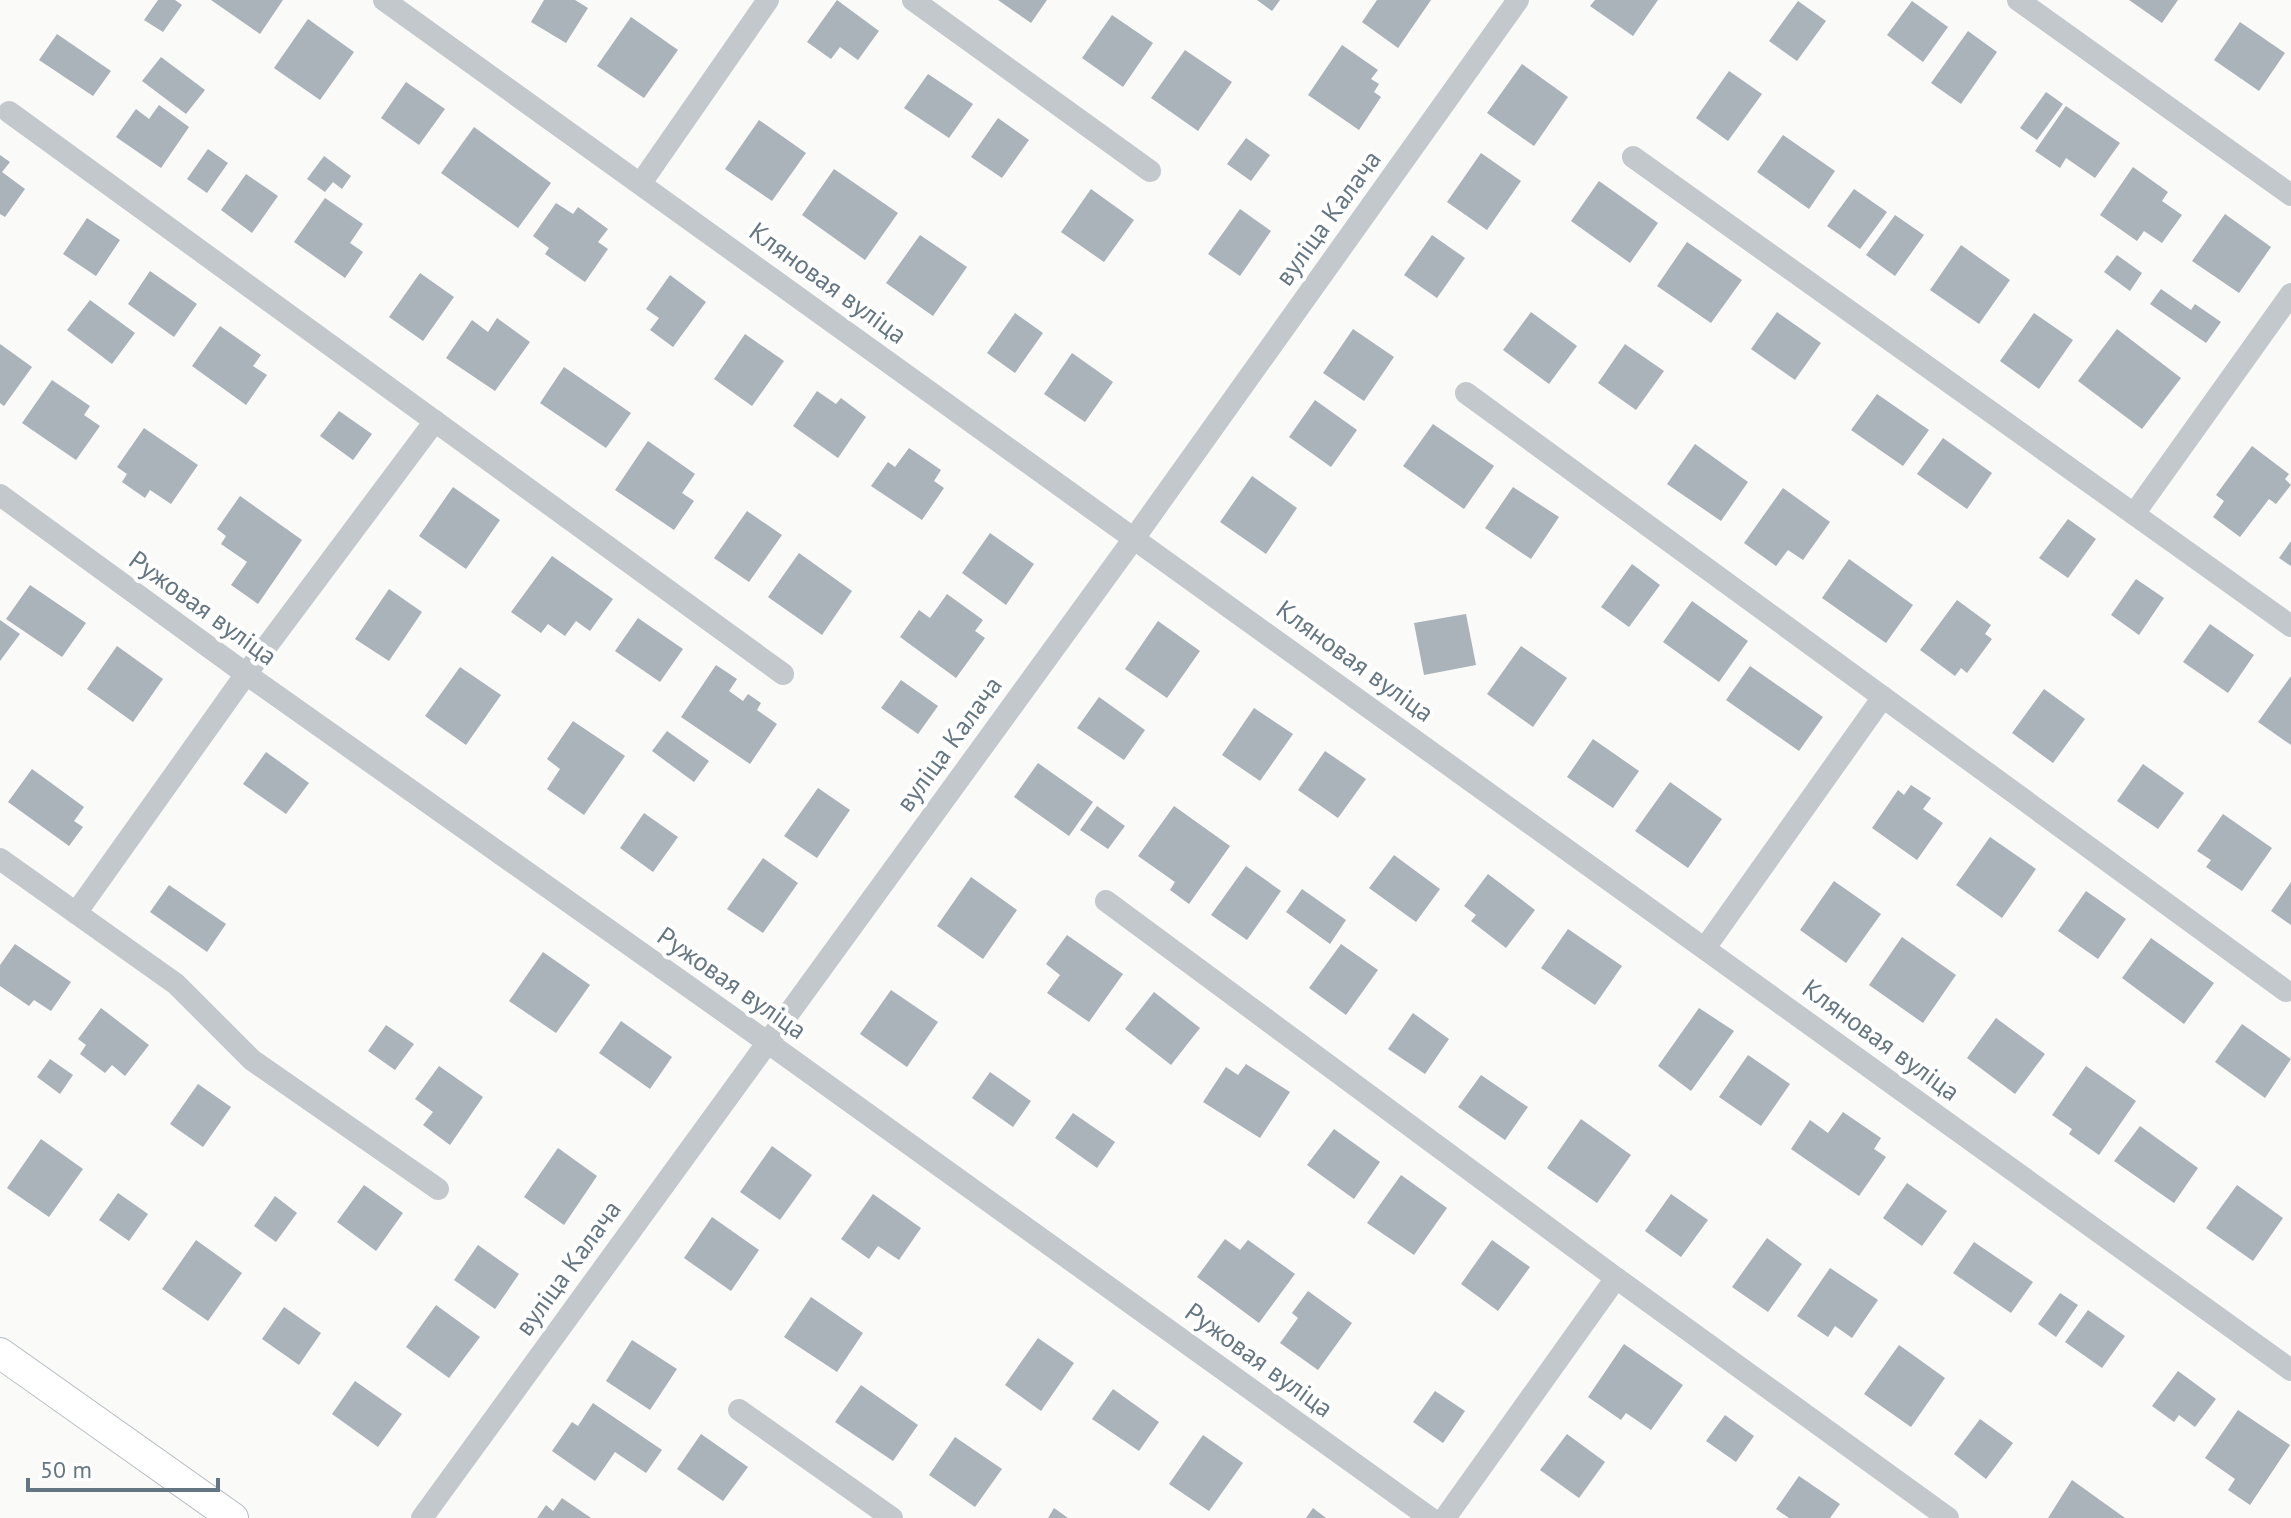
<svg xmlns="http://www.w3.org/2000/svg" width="2291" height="1518" font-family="'PT Sans',sans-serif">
<rect width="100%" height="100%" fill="#fafaf8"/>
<!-- building -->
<g fill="#aab3b9">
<polygon points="158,0 175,0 182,5 163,32 144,20"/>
<polygon points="211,0 283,0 260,34"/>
<polygon points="544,0 575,0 588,8 566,43 531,22"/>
<polygon points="837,0 879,31 858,60 840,47 831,59 807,42"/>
<polygon points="998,0 1047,0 1031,23"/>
<polygon points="1257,0 1280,0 1272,11"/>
<polygon points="1377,0 1431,0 1398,48 1362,22"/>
<polygon points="1595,0 1658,0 1633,36 1590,6"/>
<polygon points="2129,0 2178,0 2162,23"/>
<polygon points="1798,1 1826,21 1797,61 1769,41"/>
<polygon points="1912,1 1948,27 1923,62 1887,35"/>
<polygon points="1112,15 1153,43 1123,87 1082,58"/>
<polygon points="631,17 678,50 644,98 597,66"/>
<polygon points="308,19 354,52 320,100 274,68"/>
<polygon points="2240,22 2285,53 2259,91 2214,60"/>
<polygon points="1968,31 1997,52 1961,104 1931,83"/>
<polygon points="57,34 111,71 93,96 39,60"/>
<polygon points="1342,45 1378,70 1371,79 1379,84 1374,92 1381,97 1359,130 1308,95"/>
<polygon points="1185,50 1232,82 1198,131 1151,98"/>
<polygon points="161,57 205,90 186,114 142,81"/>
<polygon points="1522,64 1568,97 1534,146 1487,113"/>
<polygon points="1729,71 1762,94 1728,141 1696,118"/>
<polygon points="928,74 973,104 949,138 904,108"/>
<polygon points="406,82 445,109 419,145 381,118"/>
<polygon points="2046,92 2063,104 2037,140 2020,128"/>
<polygon points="159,105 189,127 161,168 116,137 136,109 149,119"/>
<polygon points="2066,106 2120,143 2095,178 2066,158 2060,168 2035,151"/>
<polygon points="998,118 1029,140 1002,178 971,157"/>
<polygon points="759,120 806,153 772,201 725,169"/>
<polygon points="474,127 551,183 518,228 441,173"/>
<polygon points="1783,135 1835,171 1809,209 1757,172"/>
<polygon points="1246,138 1270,155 1251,181 1227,164"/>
<polygon points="208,149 228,163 207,193 187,179"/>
<polygon points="1481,153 1521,181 1487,230 1447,202"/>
<polygon points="0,155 10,162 2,172 25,189 5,217 0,214"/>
<polygon points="324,156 351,176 342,189 333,182 325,192 307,179"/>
<polygon points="2133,167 2168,192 2162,201 2182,215 2162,243 2144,231 2137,241 2100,215"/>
<polygon points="834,169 898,213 865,260 802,215"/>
<polygon points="246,174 278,196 252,233 221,210"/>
<polygon points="1599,181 1658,223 1630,263 1571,221"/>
<polygon points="1091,189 1134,220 1104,262 1061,232"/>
<polygon points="1854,189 1887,212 1860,249 1827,226"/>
<polygon points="325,198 363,224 350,243 363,252 345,278 294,242"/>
<polygon points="556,203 573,214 578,207 608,229 598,242 608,249 585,282 545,254 549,248 533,236"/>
<polygon points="1240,209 1271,231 1240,276 1208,254"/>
<polygon points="2225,214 2271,247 2239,293 2192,261"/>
<polygon points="1895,215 1924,235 1895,276 1866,255"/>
<polygon points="87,218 120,240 96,276 63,254"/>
<polygon points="920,235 967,267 933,316 886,283"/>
<polygon points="1432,235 1465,258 1437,298 1404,275"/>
<polygon points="1687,242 1742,280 1711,323 1657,286"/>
<polygon points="1961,245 2010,280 1979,324 1930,290"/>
<polygon points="2117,255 2142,273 2130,291 2104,272"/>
<polygon points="150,271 197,304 174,337 128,304"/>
<polygon points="420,273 454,297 423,341 389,317"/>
<polygon points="670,275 706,302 673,347 650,330 659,318 646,309"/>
<polygon points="2161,289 2191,310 2195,304 2221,322 2206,343 2150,304"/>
<polygon points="90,300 135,333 112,364 67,330"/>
<polygon points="1531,312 1577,346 1549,384 1503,350"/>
<polygon points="1777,312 1821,343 1795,380 1751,349"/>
<polygon points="1015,313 1043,333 1015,373 987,353"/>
<polygon points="2034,313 2073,340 2039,389 2000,361"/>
<polygon points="497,318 530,342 495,391 446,358 472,320 488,332"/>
<polygon points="220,326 261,355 253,366 267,375 246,405 192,366"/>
<polygon points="1353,329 1394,357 1364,401 1323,373"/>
<polygon points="2117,329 2181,378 2142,429 2078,381"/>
<polygon points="745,334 784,361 752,406 714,379"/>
<polygon points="0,344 32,367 4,406 0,403"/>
<polygon points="1625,344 1664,371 1636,410 1598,383"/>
<polygon points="1072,353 1113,382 1085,422 1044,394"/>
<polygon points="564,367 631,413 606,448 540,403"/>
<polygon points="52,380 90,406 84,415 100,426 76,460 22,423"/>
<polygon points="817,391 836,404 841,398 866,417 838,458 793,426"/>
<polygon points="1877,394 1929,430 1903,466 1851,430"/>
<polygon points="1315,400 1357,430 1331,467 1289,437"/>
<polygon points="339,411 372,434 353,460 320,436"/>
<polygon points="1433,424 1494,466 1464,509 1403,466"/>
<polygon points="144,428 198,465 171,504 150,490 145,498 122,482 127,474 117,467"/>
<polygon points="1943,438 1992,473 1967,509 1917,474"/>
<polygon points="648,441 695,474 682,493 694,501 674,530 615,490"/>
<polygon points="1695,444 1748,482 1721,521 1667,484"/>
<polygon points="2252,446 2289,474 2285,479 2291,485 2276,504 2269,499 2240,537 2213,517 2224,501 2216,495"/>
<polygon points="909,448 941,470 934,481 944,488 922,520 871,486 888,462 895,467"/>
<polygon points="1252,476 1297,508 1266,554 1220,522"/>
<polygon points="453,487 500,520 466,569 419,536"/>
<polygon points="1513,487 1559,517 1531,559 1485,528"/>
<polygon points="1783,488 1830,522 1803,560 1788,550 1776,566 1744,543"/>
<polygon points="240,496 302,540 258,604 231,585 247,562 221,544 226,536 217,529"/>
<polygon points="747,511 782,535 749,582 714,558"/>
<polygon points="2068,519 2096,539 2068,578 2039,558"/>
<polygon points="990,533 1034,564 1006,605 962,573"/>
<polygon points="2291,541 2291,566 2279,558"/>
<polygon points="799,553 852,591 822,635 768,597"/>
<polygon points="552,556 613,599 590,631 576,621 565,636 548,624 541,633 511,612"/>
<polygon points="1849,559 1913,605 1886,643 1822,598"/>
<polygon points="1632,564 1660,585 1629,627 1601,607"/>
<polygon points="2136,579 2164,598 2139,635 2111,615"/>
<polygon points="30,585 86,623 62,657 6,619"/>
<polygon points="389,589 422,612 389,661 355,639"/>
<polygon points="947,594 983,620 975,631 985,638 956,678 900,637 919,610 930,618"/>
<polygon points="1957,600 1991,625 1985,634 1992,639 1967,673 1961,668 1955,676 1920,650"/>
<polygon points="1692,601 1748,641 1719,682 1663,642"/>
<polygon points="1466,614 1476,665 1424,675 1414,623"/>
<polygon points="638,618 683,649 660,682 615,651"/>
<polygon points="0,620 20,634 0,661"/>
<polygon points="1158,621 1200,651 1167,698 1125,669"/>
<polygon points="2210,624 2254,655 2228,693 2183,662"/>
<polygon points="117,646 163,679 133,722 87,689"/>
<polygon points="1521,646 1567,678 1533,727 1487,694"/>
<polygon points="716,665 737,679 729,691 743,701 748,694 761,703 757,710 777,724 750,764 681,717"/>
<polygon points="1750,666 1823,717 1799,751 1726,700"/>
<polygon points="460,667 501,695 466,745 425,716"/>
<polygon points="2291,676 2291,745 2258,722"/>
<polygon points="901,680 938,706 918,734 881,708"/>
<polygon points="2044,689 2085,719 2053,763 2012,733"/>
<polygon points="1099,697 1145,730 1124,760 1077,728"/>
<polygon points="1254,708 1293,734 1260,781 1222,755"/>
<polygon points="573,721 625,756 584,815 547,789 560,769 547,759"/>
<polygon points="667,731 709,761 694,782 652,751"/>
<polygon points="1593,739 1639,771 1613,808 1567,777"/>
<polygon points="1325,751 1366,779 1338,818 1298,790"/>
<polygon points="266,752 309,783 286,814 243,784"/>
<polygon points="1038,763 1093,802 1069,836 1014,797"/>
<polygon points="2143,764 2184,793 2158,829 2117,801"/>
<polygon points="32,769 84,807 74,821 83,827 69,846 8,802"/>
<polygon points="1670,782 1722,819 1688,868 1635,831"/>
<polygon points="1911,785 1931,798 1923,809 1943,823 1917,860 1872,828 1898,790 1904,795"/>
<polygon points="818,788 850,810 817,858 784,836"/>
<polygon points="1097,806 1125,826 1108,849 1080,830"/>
<polygon points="1174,806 1230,846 1189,904 1170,890 1175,882 1138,856"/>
<polygon points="644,813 678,837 653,872 620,848"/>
<polygon points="2223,814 2272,848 2242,891 2206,867 2211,860 2197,851"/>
<polygon points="1990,837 2036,869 2002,918 1956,885"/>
<polygon points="1394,855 1440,889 1416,922 1369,888"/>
<polygon points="763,858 798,883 763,933 727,909"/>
<polygon points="1246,866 1281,891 1247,940 1211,915"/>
<polygon points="1488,874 1535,910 1506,948 1471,921 1476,915 1464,906"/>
<polygon points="971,877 1017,910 983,959 937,926"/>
<polygon points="1834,881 1881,914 1846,963 1800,930"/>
<polygon points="2291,882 2291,925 2271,911"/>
<polygon points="169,885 226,924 207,952 150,912"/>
<polygon points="1302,889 1346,920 1330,944 1286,912"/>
<polygon points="2086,891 2126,919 2098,959 2058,931"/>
<polygon points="1568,929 1622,966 1595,1005 1541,968"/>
<polygon points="1067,935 1123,974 1089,1022 1047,993 1060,975 1046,964"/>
<polygon points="1902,937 1956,975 1923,1023 1869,985"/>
<polygon points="2151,938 2214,983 2184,1024 2122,978"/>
<polygon points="15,944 71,982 51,1011 34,1000 29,1006 0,986 0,965"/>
<polygon points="1341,944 1378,970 1346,1015 1309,988"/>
<polygon points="543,952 590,985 556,1033 509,1001"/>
<polygon points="891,990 938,1022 907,1067 860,1034"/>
<polygon points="1154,992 1200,1028 1171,1065 1125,1029"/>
<polygon points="101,1008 149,1045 125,1076 112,1065 105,1073 80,1054 86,1045 78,1039"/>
<polygon points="1699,1008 1734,1031 1691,1091 1658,1066"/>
<polygon points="1413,1013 1449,1039 1425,1074 1388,1049"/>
<polygon points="1996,1018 2045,1054 2015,1094 1967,1058"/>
<polygon points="621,1021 672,1057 650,1089 599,1053"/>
<polygon points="2242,1024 2291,1059 2265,1098 2215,1062"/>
<polygon points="386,1025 414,1044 395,1070 368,1051"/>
<polygon points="1748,1055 1790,1084 1761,1126 1719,1097"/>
<polygon points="50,1059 73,1075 60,1094 37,1077"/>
<polygon points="1246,1064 1290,1092 1260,1138 1203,1102 1226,1067 1238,1075"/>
<polygon points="439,1066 483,1097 450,1145 423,1125 433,1112 415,1099"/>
<polygon points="2086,1066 2136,1101 2099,1155 2069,1134 2072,1129 2052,1115"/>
<polygon points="990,1072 1031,1101 1013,1127 972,1098"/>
<polygon points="1481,1075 1528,1107 1505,1140 1458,1107"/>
<polygon points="198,1084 231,1107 203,1147 170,1124"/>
<polygon points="1843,1112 1881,1138 1874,1149 1886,1157 1859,1196 1791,1149 1810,1120 1828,1133"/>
<polygon points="1073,1113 1115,1142 1097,1168 1055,1138"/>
<polygon points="1581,1119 1631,1155 1597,1203 1547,1168"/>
<polygon points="2140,1126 2198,1168 2174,1203 2114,1161"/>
<polygon points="1334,1129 1380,1162 1354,1199 1307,1165"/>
<polygon points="41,1139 83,1169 49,1217 7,1188"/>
<polygon points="772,1146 812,1175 780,1220 740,1192"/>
<polygon points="558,1148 597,1176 564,1225 524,1197"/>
<polygon points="1401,1175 1447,1208 1414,1255 1367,1223"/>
<polygon points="1907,1183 1947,1211 1922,1246 1883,1218"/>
<polygon points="364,1185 403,1213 376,1251 337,1222"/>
<polygon points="2237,1185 2283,1218 2253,1261 2206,1228"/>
<polygon points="118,1193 148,1214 129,1241 99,1220"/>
<polygon points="873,1194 921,1228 899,1260 878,1246 869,1259 841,1239"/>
<polygon points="1671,1194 1708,1220 1681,1257 1645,1231"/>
<polygon points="275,1196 297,1213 276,1242 254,1226"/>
<polygon points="712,1217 759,1250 731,1291 684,1258"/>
<polygon points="1767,1238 1802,1264 1768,1312 1732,1287"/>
<polygon points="1225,1239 1240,1250 1248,1240 1295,1274 1259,1323 1197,1277"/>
<polygon points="196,1240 242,1273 208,1321 162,1289"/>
<polygon points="1492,1240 1530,1267 1498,1311 1461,1284"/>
<polygon points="1974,1242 2033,1282 2011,1313 1953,1273"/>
<polygon points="478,1245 519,1274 495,1309 454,1280"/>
<polygon points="1830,1268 1878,1300 1852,1338 1835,1326 1828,1337 1797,1316"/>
<polygon points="1308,1291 1352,1323 1318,1370 1280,1343 1298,1318 1292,1313"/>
<polygon points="2060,1293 2078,1305 2056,1337 2038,1324"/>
<polygon points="811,1297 863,1333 837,1372 784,1337"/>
<polygon points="436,1305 480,1337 449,1378 406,1347"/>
<polygon points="284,1307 321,1333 299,1365 262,1339"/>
<polygon points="2088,1310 2125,1336 2102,1368 2065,1342"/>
<polygon points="1038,1338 1074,1363 1041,1411 1005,1385"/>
<polygon points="632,1340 677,1369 650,1410 606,1381"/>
<polygon points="1624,1344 1683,1385 1651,1430 1626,1413 1621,1420 1588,1397"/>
<polygon points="1899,1345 1945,1378 1911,1427 1864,1394"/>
<polygon points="2178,1371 2216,1399 2195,1427 2179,1415 2174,1422 2152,1406"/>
<polygon points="355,1381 402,1414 378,1447 332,1414"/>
<polygon points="861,1385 918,1425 893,1461 835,1422"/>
<polygon points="1113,1389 1159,1422 1139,1451 1092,1419"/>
<polygon points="1435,1391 1465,1411 1443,1443 1413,1422"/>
<polygon points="593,1403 662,1450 646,1473 615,1452 595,1481 552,1451 572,1422 578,1426"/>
<polygon points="2238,1410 2290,1445 2250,1505 2228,1490 2235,1479 2205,1458"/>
<polygon points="1725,1415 1754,1436 1736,1462 1706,1441"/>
<polygon points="1980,1419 2013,1443 1986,1479 1954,1454"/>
<polygon points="701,1434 748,1467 723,1501 677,1469"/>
<polygon points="1567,1434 1605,1462 1579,1498 1540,1470"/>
<polygon points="1203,1435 1243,1463 1209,1511 1169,1484"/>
<polygon points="955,1437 1002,1469 975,1507 929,1475"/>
<polygon points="1799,1476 1840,1504 1830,1518 1789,1518 1776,1509"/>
<polygon points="2072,1480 2125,1518 2048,1518"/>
<polygon points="562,1498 591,1518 537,1518 546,1505 553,1511"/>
<polygon points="1054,1508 1068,1518 1048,1518"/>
<polygon points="1313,1508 1326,1518 1306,1518"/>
</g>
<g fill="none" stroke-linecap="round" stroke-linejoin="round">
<defs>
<polyline id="secondary" points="0,1353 233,1518"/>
</defs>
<!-- secondary casing -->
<use href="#secondary" stroke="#b3babf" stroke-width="32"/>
<!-- street -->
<g stroke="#c3c8cc" stroke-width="22">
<polyline points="384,0 2291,1370"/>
<polyline points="913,0 1150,171"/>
<polyline points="2018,0 2291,195"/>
<polyline points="9,112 783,674"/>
<polyline points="1633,157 2291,626"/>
<polyline points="641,183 768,0"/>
<polyline points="1466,393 2286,991"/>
<polyline points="0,495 246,674 767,1042 1430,1518"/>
<polyline points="2134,514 2291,294"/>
<polyline points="0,859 176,984 252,1060 438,1189"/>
<polyline points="1106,901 1616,1278 1948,1518"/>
<polyline points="76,913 246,674 435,421"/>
<polyline points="1705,948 1883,697"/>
<polyline points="739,1410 892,1518"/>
<polyline points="422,1518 1135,537 1518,0"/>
<polyline points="1445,1518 1616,1278"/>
</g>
<!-- secondary -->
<use href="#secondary" stroke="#fff" stroke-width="30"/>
</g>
<g text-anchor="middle" stroke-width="8" stroke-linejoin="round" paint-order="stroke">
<!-- street labels -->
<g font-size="26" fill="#657683" stroke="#fff">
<text transform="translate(1328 218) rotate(-54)" y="9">вуліца Калача</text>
<text transform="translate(828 283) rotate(36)" y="9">Кляновая вуліца</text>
<text transform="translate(203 608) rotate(36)" y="9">Ружовая вуліца</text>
<text transform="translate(1355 661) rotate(36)" y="9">Кляновая вуліца</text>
<text transform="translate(949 744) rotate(-54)" y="9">вуліца Калача</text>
<text transform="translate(732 983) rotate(35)" y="9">Ружовая вуліца</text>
<text transform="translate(1881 1040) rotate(36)" y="9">Кляновая вуліца</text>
<text transform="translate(568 1268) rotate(-54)" y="9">вуліца Калача</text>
<text transform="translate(1259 1360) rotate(36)" y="9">Ружовая вуліца</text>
</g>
</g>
<!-- scale -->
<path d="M28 1478v12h190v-12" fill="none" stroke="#657683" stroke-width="4"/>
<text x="40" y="1478" font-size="24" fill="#657683" stroke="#ffffff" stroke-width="6" paint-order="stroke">50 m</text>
</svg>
